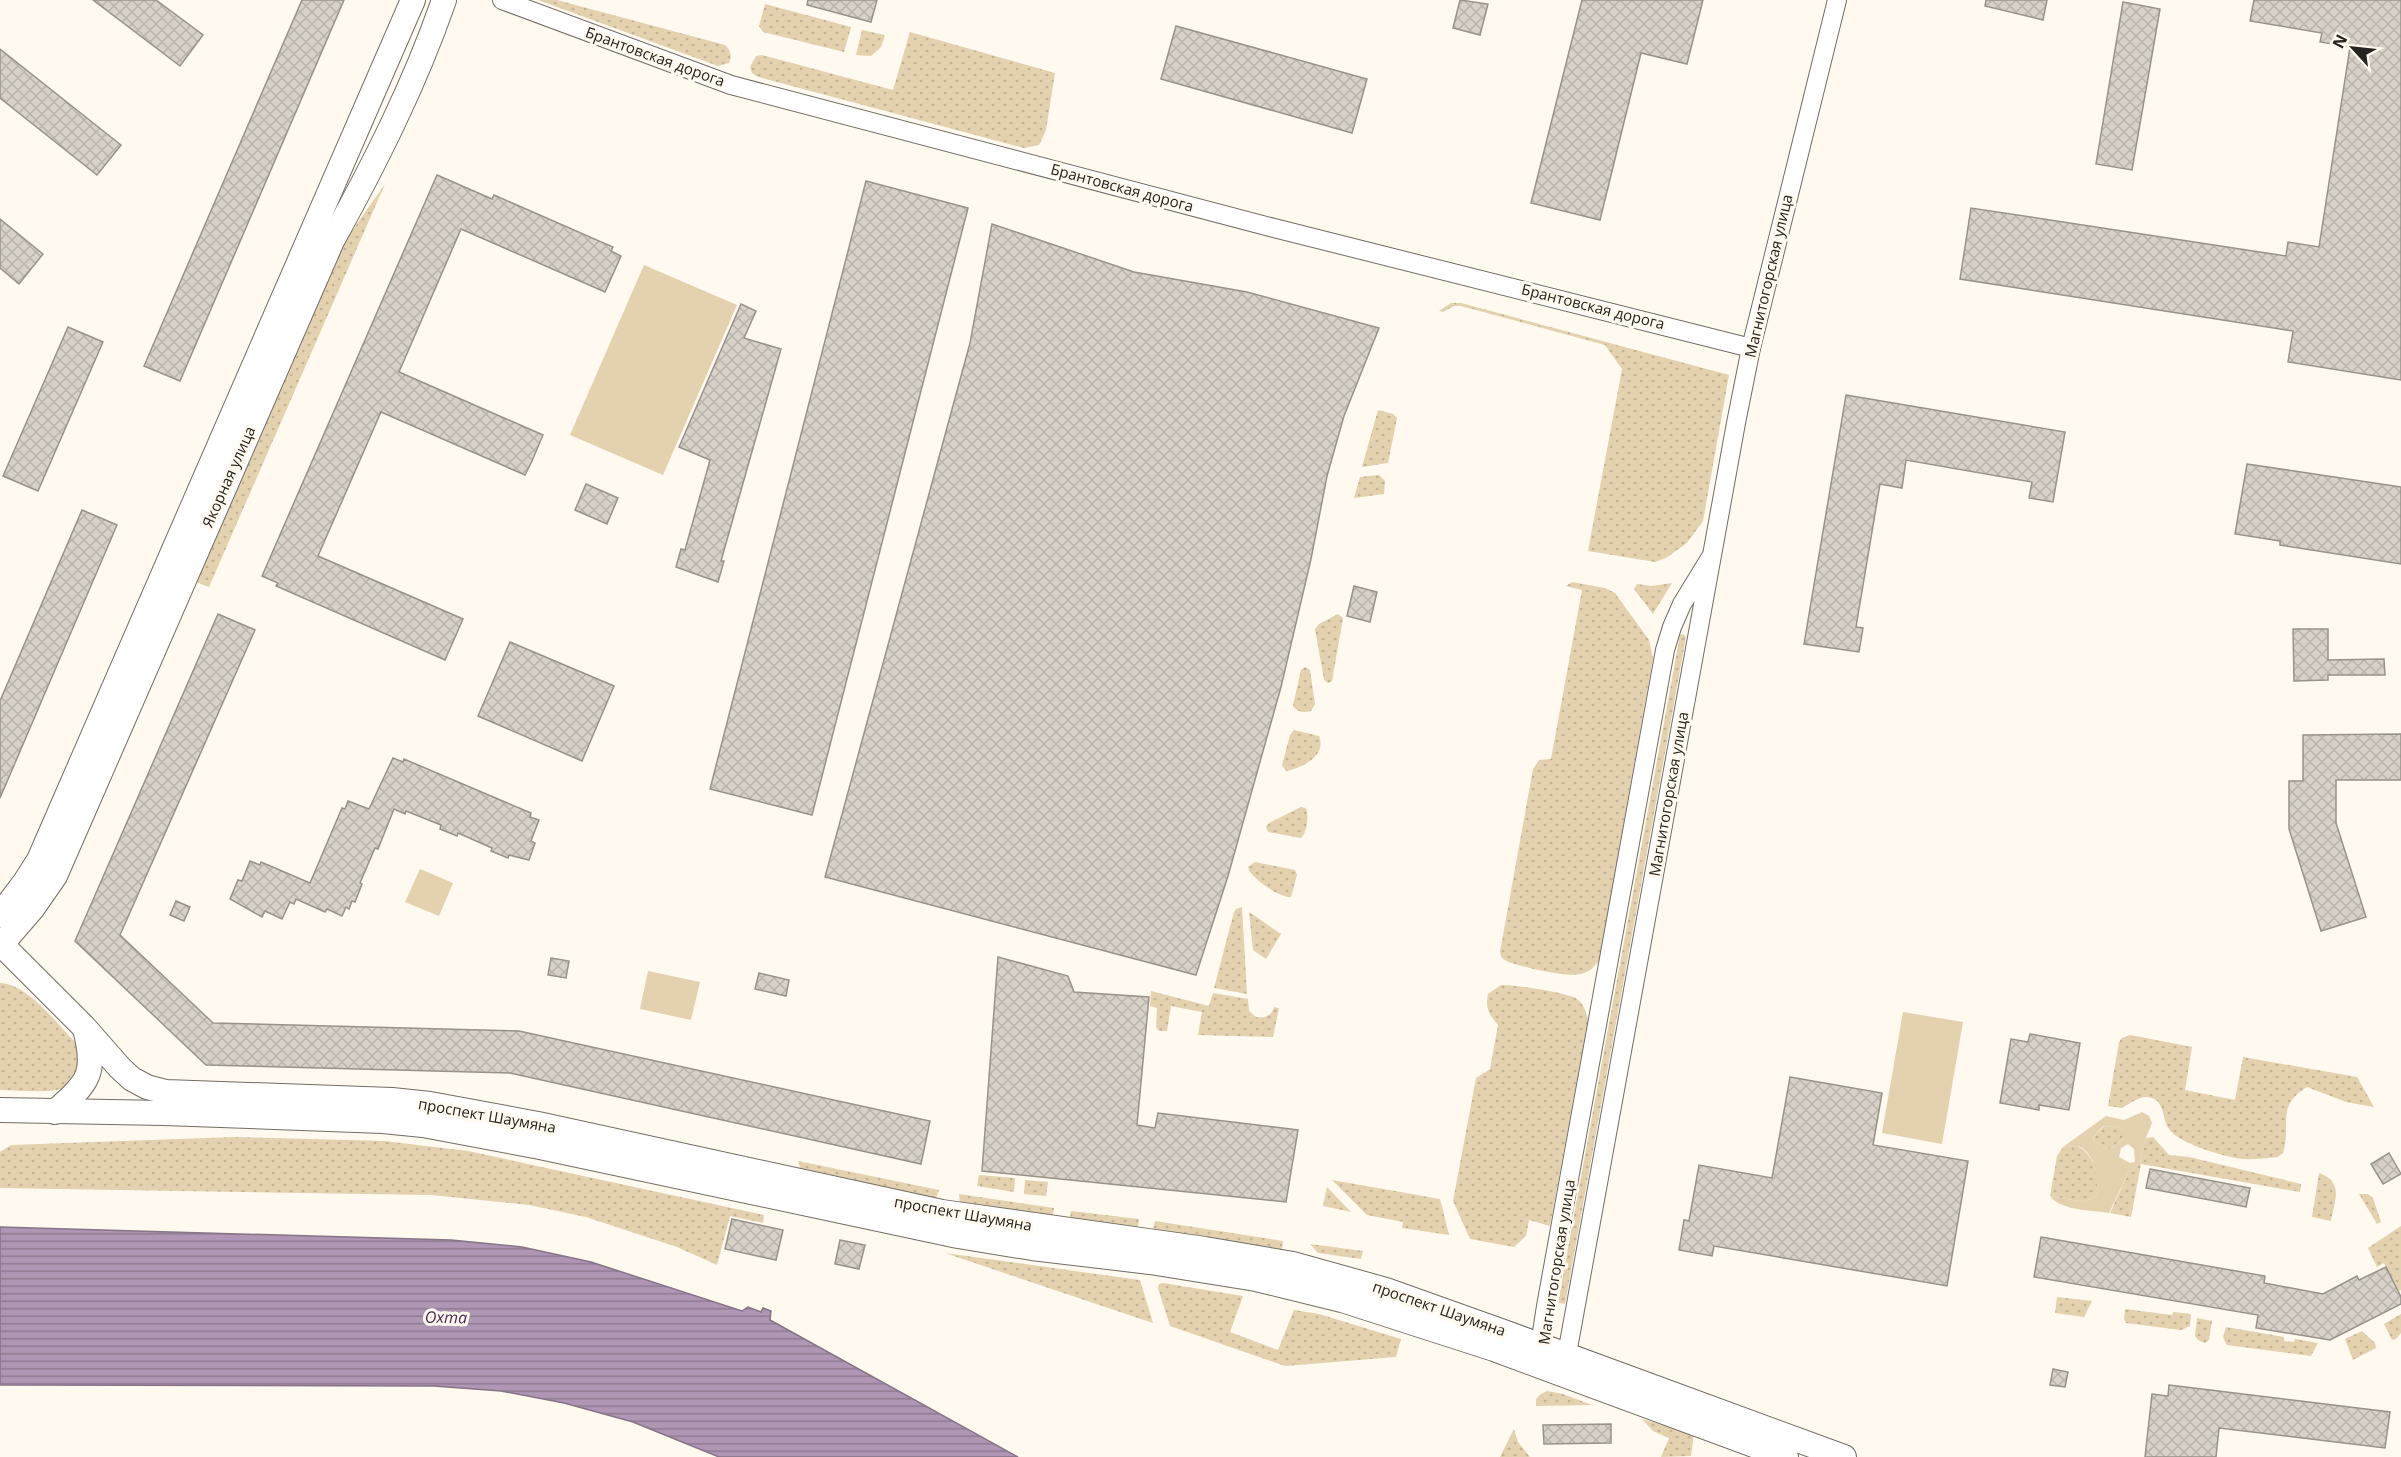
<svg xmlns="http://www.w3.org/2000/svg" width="2401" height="1457" font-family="'Open Sans',sans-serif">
<defs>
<pattern id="grass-dots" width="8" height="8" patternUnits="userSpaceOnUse" patternTransform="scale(1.5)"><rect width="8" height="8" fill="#e4d1af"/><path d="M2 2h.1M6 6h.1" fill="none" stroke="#c3b396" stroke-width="1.8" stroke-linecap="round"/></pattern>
<pattern id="water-rules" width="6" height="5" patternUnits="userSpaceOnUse" patternTransform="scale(1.5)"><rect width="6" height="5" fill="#af96b4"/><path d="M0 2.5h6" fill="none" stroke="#8e7a92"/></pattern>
<pattern id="building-cross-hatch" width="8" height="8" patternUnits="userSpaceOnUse" patternTransform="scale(1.5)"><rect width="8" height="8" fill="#d7d1c8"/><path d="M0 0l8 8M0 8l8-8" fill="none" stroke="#b8b3ab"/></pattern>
</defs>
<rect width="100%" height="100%" fill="#fff9ef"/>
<!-- grass -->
<g fill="url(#grass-dots)">
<path d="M 538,0 L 557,0 L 725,45 C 731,51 732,56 729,63 L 718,66 Z"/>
<polygon points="765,4 851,27 844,52 763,32 759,26"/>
<polygon points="862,30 885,35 881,47 871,56 856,55"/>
<polygon points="910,32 1055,73 1046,130 1039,145 1024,148 758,77 752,73 750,67 756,56 762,55 893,90"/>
<polygon points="385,184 209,587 196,582 342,245"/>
<polygon points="1451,303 1461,303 1729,375 1703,521 1687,543 1666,558 1655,562 1588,551 1622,369 1605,345 1461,306 1454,306 1443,312 1439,311"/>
<polygon points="1378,410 1393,414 1397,418 1388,463 1362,467"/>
<polygon points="1379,475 1385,481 1384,494 1354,498 1360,477"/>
<path d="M 1572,582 L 1605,588 L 1615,593 L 1649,640 L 1653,658 L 1599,961 C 1594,966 1591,971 1584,973 C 1569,979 1524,967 1508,962 L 1502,958 L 1500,952 L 1533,769 L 1539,760 L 1551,759 L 1582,590 L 1566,586 Z"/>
<polygon points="1672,583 1653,614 1634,589 1637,584 1652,586"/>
<polygon points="1338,614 1343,618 1332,681 1328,683 1324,680 1315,629 1319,624"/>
<polygon points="1683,634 1686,637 1565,1304 1558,1303 1680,635"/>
<path d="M 1305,667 L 1310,670 L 1315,704 L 1311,711 C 1304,713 1295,712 1293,705 L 1301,670 Z"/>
<path d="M 1294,730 L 1319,736 C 1327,756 1302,768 1286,771 L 1282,765 L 1290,735 Z"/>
<path d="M 1301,807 L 1306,808 C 1309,816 1307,832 1301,838 L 1268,832 L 1266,827 L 1269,823 Z"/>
<path d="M 1255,862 L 1295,870 L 1297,875 L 1291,897 C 1281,899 1249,877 1248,867 Z"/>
<polygon points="1242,907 1247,994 1214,988 1234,912 1236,909"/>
<polygon points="1249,912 1281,934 1266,959 1253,950"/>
<path d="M 0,983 C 28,984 56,1023 75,1042 C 82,1059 80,1087 56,1090 C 38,1093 18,1090 0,1090 Z"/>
<path d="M 1501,985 C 1515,985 1566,992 1577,999 C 1584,1004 1586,1012 1588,1020 L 1550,1226 L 1529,1220 L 1526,1236 L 1514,1247 L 1470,1239 L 1453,1201 L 1476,1078 L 1490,1069 L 1498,1025 C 1489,1014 1485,1009 1488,994 Z"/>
<path d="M 1151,991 L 1209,1006 L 1213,993 L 1248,999 L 1249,1011 L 1256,1017 C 1265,1018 1272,1016 1274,1007 L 1279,1008 L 1273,1037 L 1198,1035 L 1202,1012 L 1171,1006 L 1167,1031 L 1159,1031 L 1156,1027 L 1157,1008 L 1150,1006 Z"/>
<path d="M 2130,1035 L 2192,1047 L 2185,1090 L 2235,1100 L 2243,1057 L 2357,1077 L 2374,1107 L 2346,1102 L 2307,1087 C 2275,1107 2292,1123 2283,1153 L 2278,1157 C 2265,1158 2249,1161 2236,1158 C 2220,1155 2178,1143 2169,1129 C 2162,1119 2165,1103 2152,1098 C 2141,1094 2131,1103 2122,1108 L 2108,1106 L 2119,1042 L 2122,1038 Z"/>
<polygon points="2104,1126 2118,1127 2124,1131 2124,1137 2114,1147 2109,1149 2094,1141 2093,1137"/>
<polygon points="234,1137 384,1141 468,1151 764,1215 763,1223 730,1216 717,1265 677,1247 586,1217 529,1205 431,1195 0,1188 0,1152 11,1145"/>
<polygon points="2153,1137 2169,1155 2189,1157 2301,1184 2300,1192 2141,1164 2131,1217 2110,1213 2128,1173 2140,1164 2143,1145 2146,1138"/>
<path d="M 2075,1145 C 2093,1151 2102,1179 2096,1196 L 2084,1202 L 2050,1196 L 2057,1156 L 2063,1147 Z"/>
<polygon points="798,1161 939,1190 936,1198 800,1168"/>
<path d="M 2319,1173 C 2344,1182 2335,1200 2331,1221 L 2312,1217 Z"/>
<polygon points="979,1175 1015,1178 1014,1192 977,1186"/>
<polygon points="1025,1180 1048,1182 1046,1196 1024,1194"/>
<polygon points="1332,1180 1440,1199 1449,1235 1402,1228 1403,1222 1367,1215"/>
<polygon points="1327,1187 1351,1212 1323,1206"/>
<polygon points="959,1194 1054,1208 1053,1215 960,1202"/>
<polygon points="2359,1194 2368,1194 2373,1198 2381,1222 2377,1224"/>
<polygon points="1071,1211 1139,1219 1138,1228 1070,1218"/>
<polygon points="1155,1221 1283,1241 1282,1250 1153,1229"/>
<polygon points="2401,1226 2401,1290 2399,1291 2384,1263 2377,1267 2368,1248"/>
<polygon points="1310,1244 1363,1251 1361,1259 1318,1253"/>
<polygon points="945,1253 1140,1280 1153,1323"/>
<polygon points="1163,1283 1243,1296 1230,1332 1278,1350 1294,1310 1319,1314 1401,1339 1396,1357 1285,1366 1170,1326 1158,1288 1159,1284"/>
<polygon points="2057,1297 2092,1301 2084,1317 2055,1313"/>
<polygon points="2125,1309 2172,1315 2173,1312 2191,1314 2190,1326 2181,1330 2126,1323 2124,1319"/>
<polygon points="2401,1314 2401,1333 2396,1339 2392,1340 2384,1324"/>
<polygon points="2197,1318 2212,1321 2209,1340 2205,1343 2198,1340 2195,1336"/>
<polygon points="2226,1327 2284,1337 2284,1341 2294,1342 2295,1339 2318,1343 2311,1356 2227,1345 2223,1338"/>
<polygon points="2362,1331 2375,1343 2376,1348 2353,1360 2345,1339"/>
<polygon points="1547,1391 1563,1394 1592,1405 1536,1406 1536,1399 1541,1394"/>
<polygon points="1642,1419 1694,1434 1691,1456 1661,1457 1669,1438 1653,1431"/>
<polygon points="1514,1429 1518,1442 1530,1457 1500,1457"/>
</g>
<!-- green -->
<g fill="#e4d1af" fill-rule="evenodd">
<polygon points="644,265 737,305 663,475 570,435"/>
<polygon points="420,869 453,883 439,916 405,902"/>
<polygon points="648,971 700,982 691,1020 640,1009"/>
<polygon points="1903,1012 1963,1022 1942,1144 1882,1133"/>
<path d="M 2142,1112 L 2149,1116 L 2152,1123 L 2143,1145 L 2140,1164 L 2128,1173 L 2109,1213 C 2092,1210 2061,1211 2050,1196 L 2084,1202 L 2096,1196 C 2101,1182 2094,1151 2078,1146 C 2073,1144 2068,1146 2063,1147 L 2106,1116 L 2124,1120 ZM 2103,1126 L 2118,1127 L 2124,1131 L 2124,1137 L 2114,1147 L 2109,1149 L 2094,1141 L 2093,1137 ZM 2128,1144 L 2134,1149 L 2135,1162 L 2130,1163 L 2119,1157 L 2121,1148 Z"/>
</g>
<!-- water -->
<polygon fill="url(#water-rules)" stroke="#867487" stroke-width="1.5" points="0,1227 451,1240 522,1247 591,1262 742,1311 748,1307 761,1312 763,1308 771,1311 770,1320 1018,1457 719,1457 633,1422 564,1403 501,1391 434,1386 0,1385"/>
<!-- building -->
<g fill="url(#building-cross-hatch)" stroke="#989289" stroke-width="1.5">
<polygon points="93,0 156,0 203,35 180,66"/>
<polygon points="302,0 344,0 180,381 144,366"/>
<polygon points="808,0 877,0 871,22 807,5"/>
<polygon points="1460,0 1488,4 1480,35 1453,28"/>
<polygon points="1582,0 1703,0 1687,64 1641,53 1600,220 1531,203"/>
<polygon points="1986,0 2047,0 2043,20 1985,6"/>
<polygon points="2254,0 2401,0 2401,380 2288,362 2293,331 1960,279 1971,208 2286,256 2288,242 2319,247 2350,47 2320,42 2322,33 2250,21"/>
<polygon points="2123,2 2160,9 2132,170 2096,164"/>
<polygon points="1176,26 1367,79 1352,133 1161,79"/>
<polygon points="0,49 121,145 97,175 0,98"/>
<polygon points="437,175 492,199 494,195 613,247 611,251 621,256 605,292 461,229 399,372 543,435 532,461 525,475 381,412 318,556 463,619 445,660 276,586 278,583 262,576"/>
<polygon points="866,181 968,208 812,815 710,789"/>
<polygon points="0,219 43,254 19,284 0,268"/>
<polygon points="992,224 1134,272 1247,292 1379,328 1344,416 1327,476 1311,559 1281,687 1228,876 1196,975 825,877 970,343"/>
<polygon points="741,304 756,311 744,338 781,349 721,561 724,561 718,582 676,567 681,549 685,550 710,460 679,447"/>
<polygon points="68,327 103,342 38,491 3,476"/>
<polygon points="1846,395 2065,432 2053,502 2029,498 2032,482 1906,460 1902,488 1880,484 1856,627 1863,628 1859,652 1804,644"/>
<polygon points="2247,464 2401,487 2401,564 2280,545 2280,541 2235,534"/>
<polygon points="586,484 618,498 607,524 575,510"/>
<polygon points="82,510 117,525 0,798 0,701"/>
<polygon points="1354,586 1377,592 1370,622 1347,616"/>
<polygon points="218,614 255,630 120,935 213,1023 519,1031 930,1121 921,1164 510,1073 206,1065 75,941"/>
<polygon points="2293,629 2328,629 2328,660 2384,659 2385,675 2328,675 2328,680 2294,681"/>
<polygon points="510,642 614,686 582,761 478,716"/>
<polygon points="2401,734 2401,780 2336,780 2336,823 2366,917 2321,931 2289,829 2289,781 2303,781 2303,735"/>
<polygon points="393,758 403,762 404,759 531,813 530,817 539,820 531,841 535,843 529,860 509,855 508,858 491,851 492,848 458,833 457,836 440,829 441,825 406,811 405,814 394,809 378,849 375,848 360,883 362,884 355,902 352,901 349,909 346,907 342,916 327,909 325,912 296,899 294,904 290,902 282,919 265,911 262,917 230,899 238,880 242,881 250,861 260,865 261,862 310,883 342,808 345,809 348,801 369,809"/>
<polygon points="176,901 190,907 184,921 170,915"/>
<polygon points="998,957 1068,976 1074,992 1149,997 1137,1125 1155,1128 1158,1113 1298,1130 1286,1202 982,1171"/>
<polygon points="551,958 569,961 566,978 548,975"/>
<polygon points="759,973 789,980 786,996 755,989"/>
<polygon points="2030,1034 2080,1043 2069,1110 2039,1105 2039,1110 2000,1103 2011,1039 2028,1042"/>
<polygon points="1790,1077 1882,1093 1873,1145 1968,1161 1947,1286 1714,1246 1712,1256 1679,1250 1684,1220 1689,1221 1699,1165 1772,1178"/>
<polygon points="2389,1153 2401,1174 2383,1184 2371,1164"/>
<polygon points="2150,1169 2250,1188 2246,1207 2146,1188"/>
<polygon points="732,1219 783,1230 776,1260 725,1249"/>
<polygon points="2041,1237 2265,1276 2264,1283 2323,1294 2357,1276 2359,1280 2386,1267 2401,1297 2401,1304 2330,1340 2256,1328 2258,1315 2034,1277"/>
<polygon points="840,1240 865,1245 859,1269 835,1264"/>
<polygon points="2053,1369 2068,1372 2065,1387 2050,1385"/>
<polygon points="2169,1385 2390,1412 2385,1448 2219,1428 2216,1457 2145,1457 2152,1394 2168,1396"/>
<polygon points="1611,1424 1611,1443 1544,1444 1543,1425"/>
</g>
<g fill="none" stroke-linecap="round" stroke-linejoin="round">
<defs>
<g id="street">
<polyline points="502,0 731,85 1274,228 1751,348"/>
<polyline points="1712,555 1682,604 1672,627 1665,650 1546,1306 1540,1345 1547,1368 1567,1354 1736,423 1751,348 1837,0"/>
</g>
<g id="secondary">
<polyline points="0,915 25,882 39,860 413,0"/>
<polyline points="0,943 84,1027 120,1068 132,1079 147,1087 166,1092 392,1100 430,1104 538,1124 942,1212 1205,1249 1293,1264 1386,1290 1501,1331 1844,1457"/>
<path d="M 0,946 L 32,909 L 55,876 L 332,241 C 375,163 415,84 444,0"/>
<polyline points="0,1110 164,1113 383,1121 423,1125 540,1147 958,1236 1032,1248 1150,1262 1256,1279 1342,1300 1494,1349 1786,1457"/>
<path d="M 55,1112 C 88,1082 97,1075 85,1029"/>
</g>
</defs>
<!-- street casing -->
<use href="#street" stroke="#726d64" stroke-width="20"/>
<!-- secondary casing -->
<use href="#secondary" stroke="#726d64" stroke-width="26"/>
<!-- street -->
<use href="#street" stroke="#fff" stroke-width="18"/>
<!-- secondary -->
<use href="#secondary" stroke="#fff" stroke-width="24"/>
</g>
<g text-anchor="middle" stroke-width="6" stroke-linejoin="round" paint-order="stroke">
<!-- street labels -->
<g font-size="15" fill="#25231f" stroke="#fff9ef">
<text transform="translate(655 57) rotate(20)" y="5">Брантовская дорога</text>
<text transform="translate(1122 188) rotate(15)" y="5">Брантовская дорога</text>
<text transform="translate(1769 276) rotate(-77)" y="5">Магнитогорская улица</text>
<text transform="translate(1593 307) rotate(14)" y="5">Брантовская дорога</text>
<text transform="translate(229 477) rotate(-66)" y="5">Якорная улица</text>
<text transform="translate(1669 794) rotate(-80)" y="5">Магнитогорская улица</text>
<text transform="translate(487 1116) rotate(10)" y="5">проспект Шаумяна</text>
<text transform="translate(963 1214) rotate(10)" y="5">проспект Шаумяна</text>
<text transform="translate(1557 1262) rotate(-81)" y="5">Магнитогорская улица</text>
<text transform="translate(1439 1309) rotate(19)" y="5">проспект Шаумяна</text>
</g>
<!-- water labels -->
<g font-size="16" font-style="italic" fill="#4a2851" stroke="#fff9ef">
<text transform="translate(446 1317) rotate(1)" y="6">Охта</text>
</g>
</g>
<!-- north arrow -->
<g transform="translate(2353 48) rotate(297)" stroke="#fff9ef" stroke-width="4.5" paint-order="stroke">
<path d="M0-4.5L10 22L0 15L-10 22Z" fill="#25231f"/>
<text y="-9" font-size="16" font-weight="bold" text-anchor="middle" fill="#25231f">N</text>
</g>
</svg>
